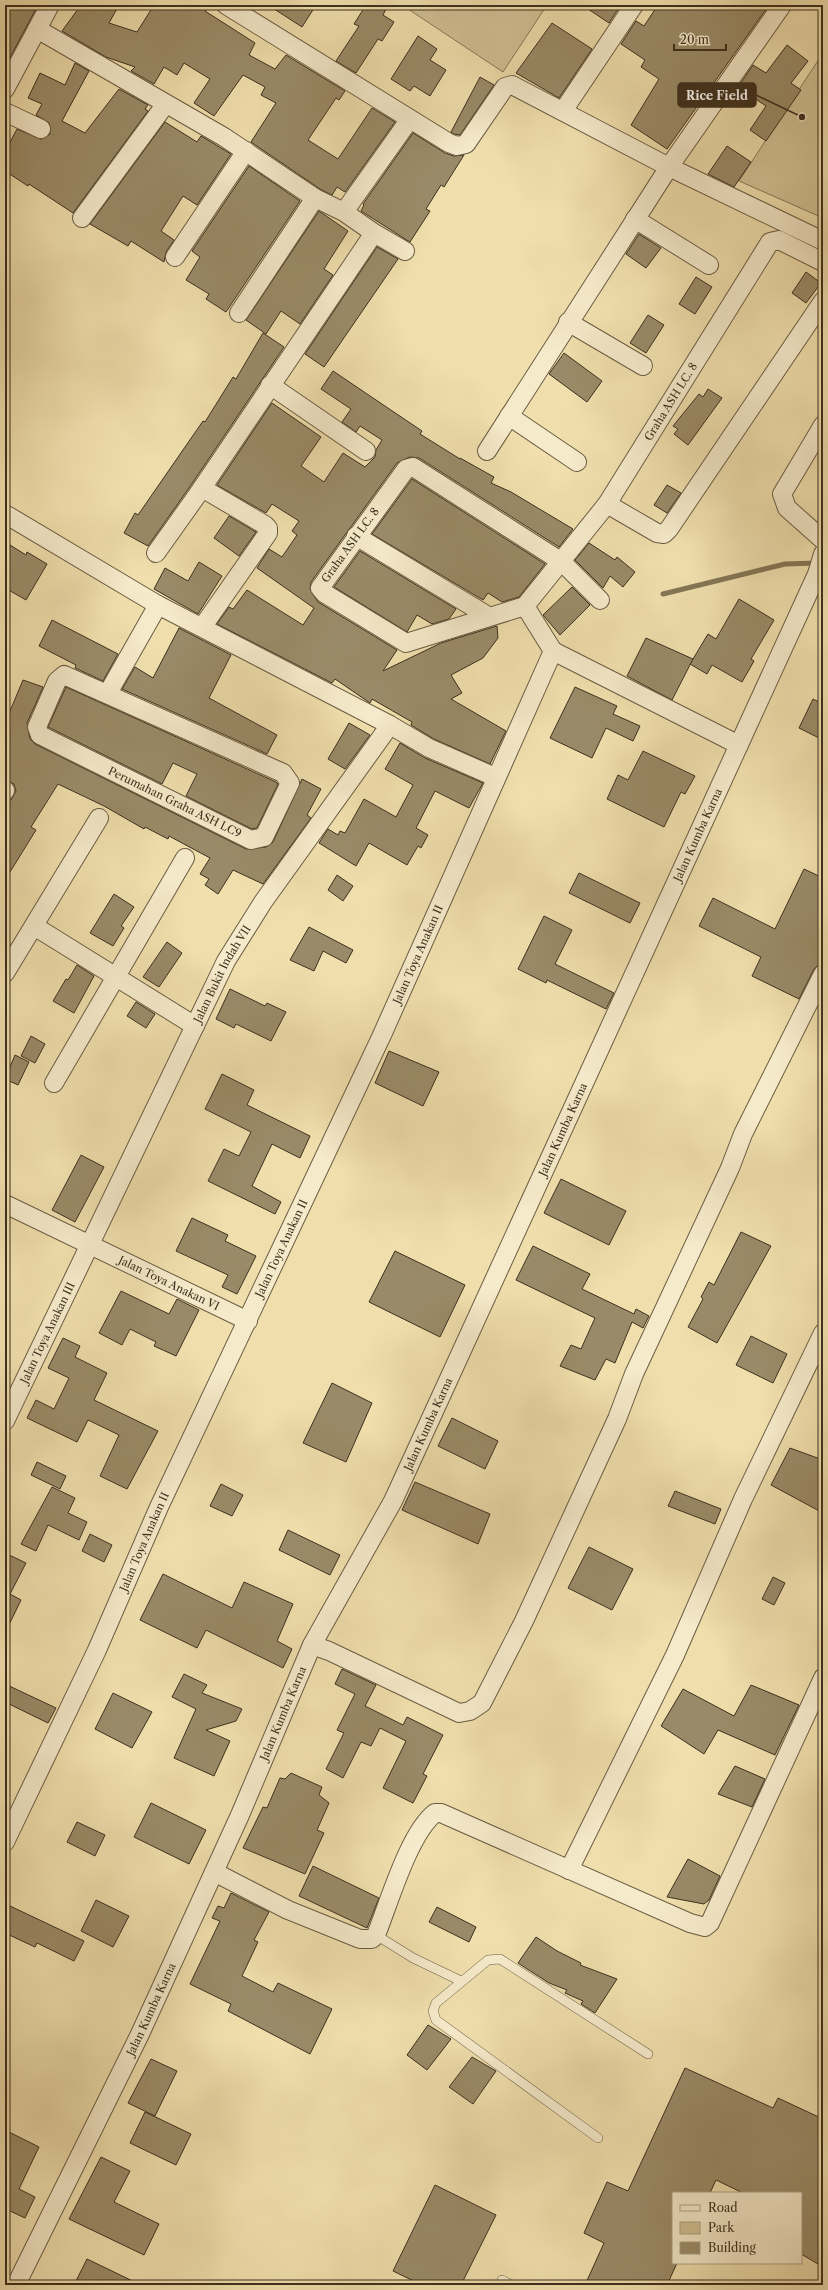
<svg xmlns="http://www.w3.org/2000/svg" width="828" height="2290" font-family="'Libre Caslon Text',serif">
<rect width="100%" height="100%" fill="#f0dfad"/>
<filter id="stains"><feTurbulence type="fractalNoise" baseFrequency=".005" numOctaves="4"/><feColorMatrix values="0 0 0 0 .2 0 0 0 0 .09 0 0 0 0 .02 0 0 0 .5 -.17"/></filter>
<radialGradient id="worn" r=".72"><stop offset=".6" stop-color="#630" stop-opacity="0"/><stop offset="1" stop-color="#630" stop-opacity=".3"/></radialGradient>
<!-- green -->
<g fill="#d2c195" stroke="#88785a">
<polygon points="407,5 547,5 503,72 405,7"/>
<polygon points="823,53 823,218 739,181"/>
</g>
<g fill="none" stroke-linecap="round" stroke-linejoin="round">
<!-- stream -->
<polyline stroke="#847656" stroke-width="5" points="663,594 785,564 816,563"/>
</g>
<!-- building -->
<g fill="#9a8b68" stroke="#3d301e">
<polygon points="5,5 38,5 5,67"/>
<polygon points="81,5 119,5 109,23 137,32 154,5 210,5 205,11 255,43 249,55 275,69 286,55 345,91 339,100 336,98 308,140 338,159 372,108 395,122 345,192 337,187 332,195 320,189 251,142 276,103 261,95 265,87 243,75 214,116 194,103 210,79 184,63 177,75 164,67 154,84 131,71 135,67 106,57 62,31"/>
<polygon points="268,5 316,5 302,27"/>
<polygon points="366,5 388,5 383,15 394,22 382,41 378,39 356,73 336,61 359,26 354,24"/>
<polygon points="582,5 612,5 618,9 609,23"/>
<polygon points="658,5 769,5 667,149 631,125 659,79 641,67 645,60 621,44 636,21 644,26"/>
<polygon points="552,23 592,49 559,98 516,73"/>
<polygon points="418,36 437,49 430,60 446,70 430,96 414,86 410,91 391,79"/>
<polygon points="787,45 808,61 791,83 801,90 766,141 750,130 766,106 738,87 753,65 766,73"/>
<polygon points="75,63 89,71 62,121 85,133 119,89 148,105 145,109 148,111 73,213 29,184 28,186 5,171 5,152 17,129 41,139 50,134 49,123 36,115 42,104 28,98 40,73 65,85"/>
<polygon points="480,77 494,85 460,135 454,134 451,132"/>
<polygon points="165,122 197,142 201,136 231,154 197,205 183,196 161,231 174,240 166,252 164,262 131,241 128,246 90,224"/>
<polygon points="413,133 445,153 454,156 464,155 444,187 441,185 426,209 430,211 410,242 361,211 364,205 363,204"/>
<polygon points="727,146 751,162 734,187 708,174"/>
<polygon points="249,166 300,201 226,312 206,299 209,294 186,280 200,257 192,251"/>
<polygon points="319,211 348,231 324,269 333,275 300,324 281,311 266,334 246,320"/>
<polygon points="639,234 661,248 646,268 626,254"/>
<polygon points="377,247 398,259 324,367 305,354"/>
<polygon points="806,272 821,283 806,303 792,293"/>
<polygon points="696,277 712,287 695,314 679,304"/>
<polygon points="648,315 664,325 646,353 630,343"/>
<polygon points="263,333 284,347 189,488 148,546 124,533 135,513 138,515 203,421 205,422 233,377 236,379"/>
<polygon points="564,353 602,381 587,402 549,374"/>
<polygon points="333,371 422,431 420,434 460,459 460,458 494,477 491,483 511,492 573,529 559,547 419,458 410,457 397,463 311,582 310,589 318,602 397,650 383,671 441,643 497,626 498,638 483,658 451,675 462,693 451,699 506,731 490,764 434,739 411,725 412,722 372,699 370,703 335,679 332,683 217,624 229,607 233,609 247,590 303,625 314,608 257,568 269,549 282,557 297,535 292,531 299,521 272,504 266,513 217,485 272,403 321,437 301,466 324,482 343,453 365,467 375,457 376,450 382,440 360,426 356,432 342,422 351,409 321,389"/>
<polygon points="708,389 722,398 688,445 674,434 678,429 673,426 699,394 703,397"/>
<polygon points="412,479 545,564 519,597 502,602 488,593 483,600 372,534"/>
<polygon points="667,485 681,493 667,513 654,505"/>
<polygon points="229,516 256,532 239,556 214,538"/>
<polygon points="589,543 615,560 617,557 635,572 623,587 610,576 603,588 575,560"/>
<polygon points="10,545 26,555 27,552 47,564 26,600 5,588 5,553"/>
<polygon points="360,551 456,609 449,619 432,624 417,615 407,632 334,587"/>
<polygon points="199,562 222,576 198,614 154,589 165,568 188,581"/>
<polygon points="572,587 590,605 560,635 543,615"/>
<polygon points="739,599 774,620 751,659 754,661 742,682 712,665 707,674 690,664 708,634 716,639"/>
<polygon points="52,620 118,654 103,681 75,668 76,665 39,646"/>
<polygon points="179,628 231,655 209,698 277,735 267,754 122,689 135,667 153,678"/>
<polygon points="646,638 693,659 672,700 627,676"/>
<polygon points="23,680 43,687 27,723 30,739 35,744 246,849 266,847 273,842 302,779 321,789 307,815 311,818 263,884 233,870 218,894 205,885 209,879 200,874 210,858 169,836 168,839 145,827 144,829 104,806 58,784 31,827 36,830 5,880 5,801 11,800 16,791 14,784 5,780 5,723"/>
<polygon points="66,687 276,782 278,784 257,828 252,829 186,796 197,774 173,763 162,784 48,727"/>
<polygon points="575,687 617,706 613,714 640,726 633,741 606,728 592,758 550,738"/>
<polygon points="813,699 823,704 823,740 799,728"/>
<polygon points="349,723 370,735 345,769 328,759"/>
<polygon points="400,743 425,758 483,783 469,808 435,791 416,828 428,835 421,848 418,846 407,865 369,843 356,866 319,843 328,829 338,835 340,831 345,833 364,799 396,817 413,785 385,769"/>
<polygon points="643,751 695,776 685,794 681,792 664,827 607,799 618,775 628,780"/>
<polygon points="804,869 823,878 823,961 814,969 799,999 752,976 761,957 699,926 713,898 775,929"/>
<polygon points="579,873 640,903 630,923 569,893"/>
<polygon points="337,875 353,886 343,901 328,890"/>
<polygon points="114,894 134,907 121,926 124,928 113,946 90,933"/>
<polygon points="544,916 572,930 555,964 614,993 606,1009 547,980 546,983 518,969"/>
<polygon points="309,927 353,950 346,963 323,951 314,971 290,960"/>
<polygon points="167,942 182,953 159,987 143,977"/>
<polygon points="77,965 94,976 74,1013 53,1001 66,979 68,980"/>
<polygon points="230,989 265,1006 267,1003 286,1012 271,1041 236,1024 234,1028 216,1019"/>
<polygon points="136,1002 155,1014 146,1028 127,1016"/>
<polygon points="31,1036 45,1044 35,1063 21,1056"/>
<polygon points="389,1051 439,1072 423,1106 375,1083"/>
<polygon points="15,1055 29,1062 18,1085 5,1079"/>
<polygon points="222,1074 254,1090 247,1105 310,1136 300,1158 272,1144 252,1186 281,1202 275,1214 208,1181 224,1149 239,1156 251,1132 205,1109"/>
<polygon points="81,1155 104,1167 75,1222 52,1210"/>
<polygon points="561,1179 626,1211 609,1245 544,1213"/>
<polygon points="192,1218 228,1235 225,1241 256,1256 237,1294 222,1287 228,1275 176,1251"/>
<polygon points="741,1232 771,1246 717,1343 688,1327 703,1299 701,1297 709,1282 714,1285"/>
<polygon points="533,1246 590,1274 582,1289 634,1314 636,1309 649,1316 643,1328 632,1322 615,1363 606,1359 595,1380 560,1366 571,1345 581,1349 595,1318 516,1280"/>
<polygon points="395,1251 465,1285 440,1337 369,1302"/>
<polygon points="121,1291 169,1314 177,1299 199,1310 176,1356 154,1346 156,1342 130,1329 122,1345 99,1333"/>
<polygon points="751,1336 787,1354 773,1383 736,1365"/>
<polygon points="63,1338 80,1346 75,1357 107,1373 94,1400 158,1431 127,1489 100,1476 119,1435 88,1420 77,1442 27,1418 36,1400 54,1409 69,1378 48,1368"/>
<polygon points="332,1383 372,1403 346,1462 303,1443"/>
<polygon points="452,1418 498,1441 485,1469 438,1446"/>
<polygon points="790,1448 823,1460 823,1513 771,1485"/>
<polygon points="37,1462 66,1476 60,1489 31,1475"/>
<polygon points="415,1482 490,1514 478,1544 402,1510"/>
<polygon points="221,1484 243,1495 232,1516 210,1506"/>
<polygon points="52,1487 75,1498 68,1513 87,1522 79,1540 48,1525 36,1551 21,1544"/>
<polygon points="675,1491 721,1509 715,1524 668,1506"/>
<polygon points="288,1530 340,1555 330,1575 279,1550"/>
<polygon points="90,1534 112,1545 104,1562 82,1551"/>
<polygon points="589,1547 633,1569 612,1610 568,1588"/>
<polygon points="5,1553 26,1563 10,1594 21,1600 5,1633"/>
<polygon points="163,1574 232,1608 244,1582 293,1604 277,1641 292,1649 283,1668 206,1630 197,1648 140,1620"/>
<polygon points="773,1577 785,1583 774,1605 762,1599"/>
<polygon points="342,1669 376,1685 365,1706 403,1725 407,1717 443,1735 423,1774 427,1776 413,1803 383,1788 406,1741 380,1728 371,1746 361,1742 343,1778 326,1769 344,1733 337,1730 355,1694 335,1684"/>
<polygon points="184,1674 207,1685 202,1693 242,1709 236,1721 206,1730 230,1741 214,1776 174,1758 196,1709 172,1697"/>
<polygon points="5,1684 56,1708 48,1723 5,1702"/>
<polygon points="751,1685 799,1705 775,1755 718,1730 704,1754 661,1726 683,1689 734,1716"/>
<polygon points="113,1693 152,1712 132,1748 95,1729"/>
<polygon points="735,1766 765,1779 752,1807 718,1794"/>
<polygon points="291,1773 322,1787 319,1795 329,1803 317,1830 324,1833 305,1874 243,1848 263,1807 267,1808 280,1778 285,1779"/>
<polygon points="151,1803 206,1830 189,1864 134,1837"/>
<polygon points="77,1822 105,1835 95,1856 67,1842"/>
<polygon points="688,1859 720,1876 709,1900 704,1904 667,1897"/>
<polygon points="313,1866 379,1898 367,1928 299,1896"/>
<polygon points="231,1893 269,1912 254,1940 258,1942 242,1976 273,1992 278,1983 332,2009 310,2054 228,2011 231,2004 190,1984 220,1921 212,1918 218,1906 224,1908"/>
<polygon points="96,1900 129,1916 113,1947 81,1931"/>
<polygon points="10,1906 84,1941 74,1961 37,1943 35,1947 5,1933 5,1915"/>
<polygon points="437,1907 476,1927 469,1942 429,1922"/>
<polygon points="536,1937 557,1951 581,1963 580,1965 617,1979 595,2013 581,2004 583,2001 565,1993 567,1990 549,1983 518,1963"/>
<polygon points="428,2025 451,2039 427,2070 407,2055"/>
<polygon points="472,2057 496,2071 473,2104 449,2087"/>
<polygon points="151,2059 177,2071 155,2116 128,2103"/>
<polygon points="685,2068 773,2108 778,2098 823,2119 823,2267 801,2254 801,2193 743,2193 716,2180 710,2193 673,2193 673,2263 677,2263 667,2285 585,2285 604,2243 584,2233 607,2182 628,2191"/>
<polygon points="145,2112 191,2134 176,2165 130,2143"/>
<polygon points="5,2130 39,2147 19,2189 35,2197 25,2218 8,2210 5,2216"/>
<polygon points="101,2157 130,2171 114,2202 159,2224 144,2255 69,2219"/>
<polygon points="435,2185 496,2215 461,2285 422,2285 393,2271"/>
<polygon points="87,2259 141,2285 74,2285"/>
</g>
<g fill="none" stroke-linecap="round" stroke-linejoin="round">
<defs>
<g id="lane">
<polyline points="376,1935 413,1958 461,1981"/>
<polyline points="598,2138 436,2020 433,2011 436,2003 488,1960 500,1959 648,2054"/>
<polyline points="502,2280 511,2285"/>
</g>
<g id="street">
<polyline points="226,5 449,143 457,146 466,144 505,87 512,85 669,167 823,241"/>
<polyline points="37,29 224,137 315,198 344,212 374,233 405,251"/>
<polyline points="5,89 50,5"/>
<polyline points="563,111 634,5"/>
<polyline points="5,112 41,129"/>
<polyline points="344,212 410,119"/>
<polyline points="82,218 165,105"/>
<polyline points="635,219 709,265"/>
<polyline points="175,257 246,151"/>
<polyline points="239,313 315,198"/>
<polyline points="568,322 643,366"/>
<polyline points="270,385 366,451"/>
<polyline points="509,416 577,462"/>
<polyline points="823,425 782,494 787,508 823,540"/>
<polyline points="487,451 669,167 782,5"/>
<polyline points="202,488 265,525 268,528 268,533 203,626"/>
<polyline points="607,504 657,533 664,534 669,529 823,301"/>
<polyline points="5,514 158,605 390,725 429,748 495,777"/>
<polyline points="356,536 488,616"/>
<polyline points="156,553 198,494 374,233"/>
<path id="s1" d="M 600,600 L 562,562 L 413,467 L 406,469 L 320,588 L 324,593 L 406,643 L 525,606 L 607,504 L 770,242 L 779,240 L 823,262"/>
<polyline points="525,606 553,651"/>
<polyline points="553,651 739,745"/>
<polygon points="64,675 283,773 290,783 264,837 251,840 40,735 37,727 57,681"/>
<polyline points="108,693 158,605"/>
<polyline points="5,791 5,790"/>
<polyline points="34,926 195,1026"/>
<polyline points="5,973 99,818"/>
<polyline points="54,1083 185,858"/>
<path id="s2" d="M 5,1204 L 248,1321"/>
<path id="s3" d="M 5,1421 L 226,961 L 263,902 L 390,725"/>
<polyline points="312,1645 329,1651 459,1713 470,1711 482,1703 524,1621 617,1419 634,1374 730,1168 743,1134 823,974"/>
<path id="s4" d="M 5,1842 L 97,1650 L 159,1507 L 382,1035 L 553,651"/>
<polyline points="569,1870 675,1655 743,1499 823,1333"/>
<path d="M 214,1872 L 288,1910 L 360,1939 L 372,1939 L 376,1935 C 389,1903 409,1833 435,1813 L 441,1813 L 690,1923 L 705,1927 L 710,1923 L 823,1678"/>
<path id="s5" d="M 16,2285 L 140,2034 L 240,1815 L 312,1645 L 393,1501 L 817,574 L 823,554"/>
</g>
</defs>
<!-- lane casing -->
<use href="#lane" stroke="#6a5c42" stroke-width="10"/>
<!-- street casing -->
<use href="#street" stroke="#6a5c42" stroke-width="20"/>
<!-- lane -->
<use href="#lane" stroke="#f5eaca" stroke-width="9"/>
<!-- street -->
<use href="#street" stroke="#f5eaca" stroke-width="18"/>
</g>
<g text-anchor="middle" stroke-width="3.5" stroke-linejoin="round" paint-order="stroke">
<!-- street labels -->
<g font-size="11" fill="#3d301e" stroke="#f5eaca">
<text dy="4" stroke="none"><textPath href="#s1" startOffset="863">Graha ASH LC. 8</textPath></text>
<text transform="translate(350 545) rotate(-54)" y="4">Graha ASH LC. 8</text>
<text transform="translate(175 802) rotate(26)" y="4">Perumahan Graha ASH LC9</text>
<text dy="4" stroke="none"><textPath href="#s5" startOffset="1603">Jalan Kumba Karna</textPath></text>
<text dy="4" stroke="none"><textPath href="#s4" startOffset="979">Jalan Toya Anakan II</textPath></text>
<text dy="4" stroke="none"><textPath href="#s3" startOffset="497">Jalan Bukit Indah VII</textPath></text>
<text dy="4" stroke="none"><textPath href="#s5" startOffset="1279">Jalan Kumba Karna</textPath></text>
<text dy="4" stroke="none"><textPath href="#s4" startOffset="655">Jalan Toya Anakan II</textPath></text>
<text dy="4" stroke="none"><textPath href="#s2" startOffset="182">Jalan Toya Anakan VI</textPath></text>
<text dy="4" stroke="none"><textPath href="#s3" startOffset="98">Jalan Toya Anakan III</textPath></text>
<text dy="4" stroke="none"><textPath href="#s5" startOffset="955">Jalan Kumba Karna</textPath></text>
<text dy="4" stroke="none"><textPath href="#s4" startOffset="331">Jalan Toya Anakan II</textPath></text>
<text dy="4" stroke="none"><textPath href="#s5" startOffset="631">Jalan Kumba Karna</textPath></text>
<text dy="4" stroke="none"><textPath href="#s5" startOffset="307">Jalan Kumba Karna</textPath></text>
</g>
</g>
<!-- callouts -->
<path fill="none" stroke="#3d301e" stroke-width="1.5" d="M802 117L756 95"/>
<circle fill="#3d301e" stroke="#f5eaca" stroke-width="1.5" cx="802" cy="117" r="4"/>
<rect fill="#3d301e" stroke="#3d301e" stroke-width="1.5" x="678" y="83" width="78" height="24" rx="4"/>
<g font-size="12" text-anchor="middle" font-weight="bold" fill="#fff">
<text x="717" y="100">Rice Field</text>
</g>
<!-- margin -->
<rect width="828" height="2290" fill="none" stroke="#f0dfad" stroke-width="20"/>
<rect x="6" y="6" width="816" height="2278" fill="none" stroke="#3d301e" stroke-width="2"/>
<rect x="10" y="10" width="808" height="2270" fill="none" stroke="#3d301e"/>
<!-- legend -->
<rect x="672" y="2192" width="130" height="72" fill="#f5eaca" stroke="#aba085"/>
<rect x="680" y="2205" width="20" height="6" fill="#f5eaca" stroke="#aba085"/>
<text x="708" y="2212" font-size="12" fill="#3d301e">Road</text>
<rect x="680" y="2222" width="20" height="12" fill="#d2c195" stroke="#aba085"/>
<text x="708" y="2232" font-size="12" fill="#3d301e">Park</text>
<rect x="680" y="2242" width="20" height="12" fill="#9a8b68" stroke="#aba085"/>
<text x="708" y="2252" font-size="12" fill="#3d301e">Building</text>
<!-- scale -->
<path d="M674 44v6h52v-6" fill="none" stroke="#3d301e" stroke-width="2"/>
<text x="680" y="44" font-size="12" fill="#3d301e" stroke="#f5eaca" stroke-width="3" paint-order="stroke">20 m</text>
<rect width="100%" height="100%" filter="url(#stains)"/>
<rect width="100%" height="100%" fill="url(#worn)"/>
</svg>
